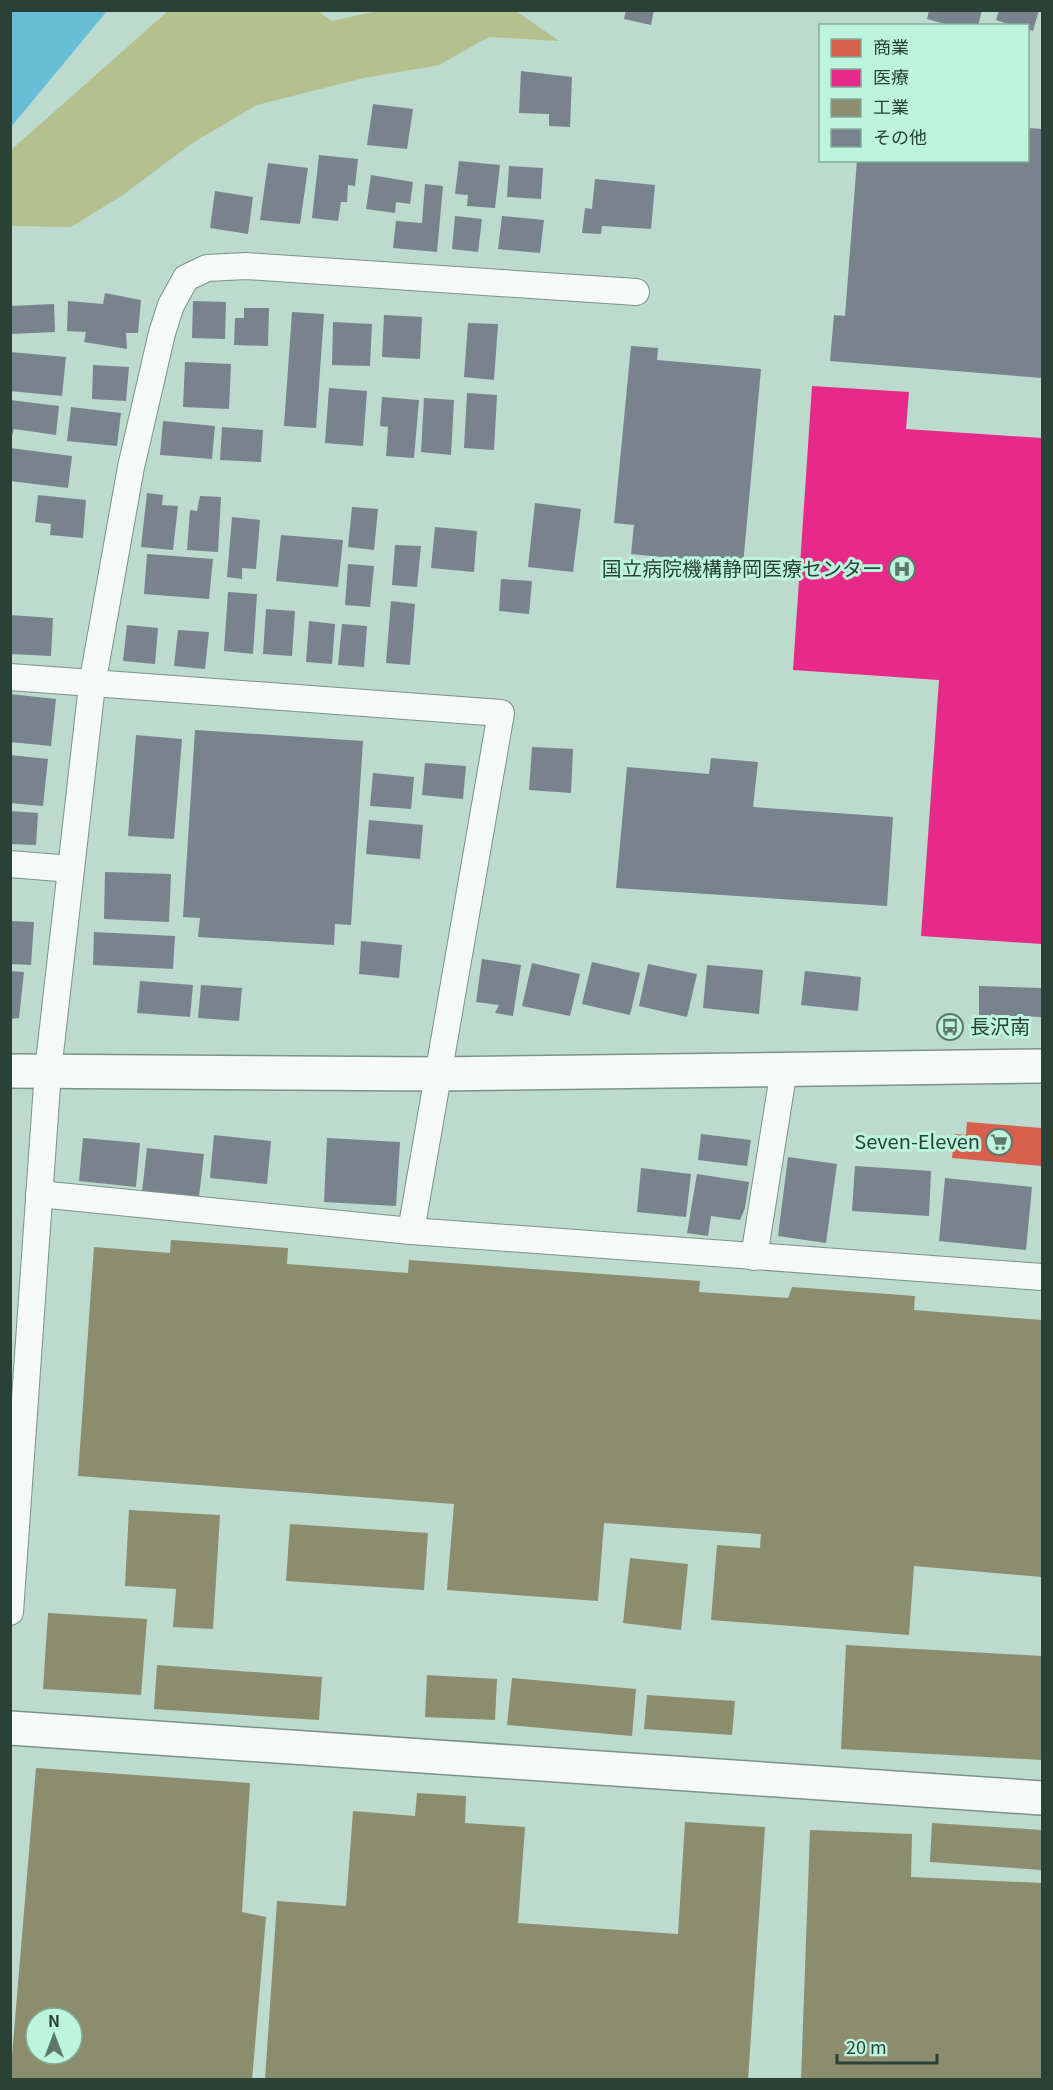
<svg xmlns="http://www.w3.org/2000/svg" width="1053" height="2090" font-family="Georgia,'Noto Sans JP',serif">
<rect width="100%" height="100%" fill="#bcdacd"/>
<!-- green -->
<polygon fill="#b5c08f" points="168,11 318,11 332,21 378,11 516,11 559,41 489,37 439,65 364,78 257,105 191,144 123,195 71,227 11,226 11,150"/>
<!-- water -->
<polygon fill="#66bfd7" points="11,10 107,11 11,127 10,11"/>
<!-- shops -->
<polygon fill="#d6604d" points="967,1122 1042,1128 1042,1166 952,1158 955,1134 966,1135"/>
<!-- health -->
<polygon fill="#e7298a" points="812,386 909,392 906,429 1042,438 1042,944 921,936 939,680 793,670"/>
<!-- industry -->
<g fill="#8c8c6e" fill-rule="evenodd">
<polygon points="171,1240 288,1248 287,1264 408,1273 409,1260 700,1281 699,1292 788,1298 792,1287 915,1296 914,1310 1042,1320 1042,1577 914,1566 909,1635 711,1620 717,1545 760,1548 761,1534 604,1523 598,1601 447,1590 454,1504 78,1476 94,1247 170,1253"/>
<polygon points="129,1510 220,1515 213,1629 173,1627 176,1589 125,1586"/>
<polygon points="290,1524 428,1533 424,1590 286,1581"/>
<polygon points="630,1558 688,1564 681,1630 623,1623"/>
<polygon points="48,1613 147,1619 141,1695 43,1689"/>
<polygon points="846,1645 1042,1656 1042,1760 841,1749"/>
<polygon points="157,1665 322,1677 319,1720 154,1709"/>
<polygon points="427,1675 497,1679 495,1720 425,1717"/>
<polygon points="512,1678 636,1689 632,1736 507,1725"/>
<polygon points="647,1695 735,1701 732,1735 644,1729"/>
<path d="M 36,1768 L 250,1783 L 242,1912 L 266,1917 L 252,2080 L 10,2080 ZM 36,2018 L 72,2018 L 72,2054 L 36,2054 Z"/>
<polygon points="417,1793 466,1796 465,1823 525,1827 518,1923 678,1934 685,1822 765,1827 748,2080 265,2080 277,1901 346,1906 353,1811 415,1816"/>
<polygon points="932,1823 1042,1830 1042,1870 930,1862"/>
<polygon points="810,1830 912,1834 911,1877 1042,1883 1042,2080 801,2080"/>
</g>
<!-- building -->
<g fill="#79838e">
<polygon points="626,10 654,10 651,25 624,19"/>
<polygon points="929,10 982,10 978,26 952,26 927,19"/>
<polygon points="999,10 1039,10 1033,31 1028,29 1028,26 1014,26 996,20"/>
<polygon points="521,71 572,77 570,127 549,126 549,114 519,113"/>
<polygon points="373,104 413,109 407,149 367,145"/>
<polygon points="1028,128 1042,129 1042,378 830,361 834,315 845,316 857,160 1028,160"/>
<polygon points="319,155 358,159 355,186 348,185 347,202 341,202 338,221 312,218"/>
<polygon points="459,161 500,165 495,208 467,206 468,195 455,194"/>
<polygon points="268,163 308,168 300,224 260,220"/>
<polygon points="509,166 543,168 541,199 507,197"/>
<polygon points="371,175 413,182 410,204 396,202 395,213 366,209"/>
<polygon points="595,179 655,185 651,229 602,226 601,234 582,233 585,208 592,209"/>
<polygon points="425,184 443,186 437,252 393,248 396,221 422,223"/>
<polygon points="215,191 253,197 248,234 210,228"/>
<polygon points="455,216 482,219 478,252 452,249"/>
<polygon points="502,216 544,220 540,253 498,249"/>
<polygon points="105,293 141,300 138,333 126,333 127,349 84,342 86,332 67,331 68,301 103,304"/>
<polygon points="193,301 226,302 225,339 192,338"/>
<polygon points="54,304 55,332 10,334 10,306"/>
<polygon points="244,308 269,308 268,346 234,345 235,318 244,318"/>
<polygon points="292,312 324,314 316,428 284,426"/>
<polygon points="384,315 422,317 420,359 382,357"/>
<polygon points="333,322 372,324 370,366 332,365"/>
<polygon points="468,323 498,324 494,380 464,377"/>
<polygon points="631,346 658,348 657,360 761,369 743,565 631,554 634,525 614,523"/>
<polygon points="10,352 66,357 62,396 10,391"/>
<polygon points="185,362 231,364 229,409 183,407"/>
<polygon points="93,365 129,367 126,401 92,399"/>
<polygon points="329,388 367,391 363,446 325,443"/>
<polygon points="467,393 497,395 494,450 464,448"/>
<polygon points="382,397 419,400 414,458 386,456 388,427 380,426"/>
<polygon points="424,398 454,400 451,455 421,452"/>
<polygon points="10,400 59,406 56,435 14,429 10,442"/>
<polygon points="71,407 121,413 117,446 67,441"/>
<polygon points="163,421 215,426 212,459 160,455"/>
<polygon points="222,427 263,430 261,462 220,460"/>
<polygon points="10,448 72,456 68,488 10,481"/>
<polygon points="147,493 163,495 162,505 178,506 173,550 141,547"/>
<polygon points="38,495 86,500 83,538 50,535 51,524 35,522"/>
<polygon points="200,496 221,497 218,552 187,550 190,510 197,511"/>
<polygon points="535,503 581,509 573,572 528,567"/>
<polygon points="352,507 378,509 374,550 348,547"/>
<polygon points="232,517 260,520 256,569 242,568 242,579 227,577"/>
<polygon points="435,527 477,531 474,572 431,568"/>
<polygon points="281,535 343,540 338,587 276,581"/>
<polygon points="395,545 421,546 417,587 392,585"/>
<polygon points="147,554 213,559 209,599 144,594"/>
<polygon points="348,564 374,566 370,607 345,605"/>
<polygon points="501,579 532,581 529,614 499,611"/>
<polygon points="228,592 257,594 253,654 224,651"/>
<polygon points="391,601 415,604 410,665 386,663"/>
<polygon points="266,609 295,611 292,656 263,654"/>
<polygon points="10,615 53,618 51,656 10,654"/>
<polygon points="309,621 335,624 332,664 306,662"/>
<polygon points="342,624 367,626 364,667 338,665"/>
<polygon points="127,625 158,628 155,664 123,661"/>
<polygon points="178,630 209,632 205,669 174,666"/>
<polygon points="10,694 56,699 51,746 10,742"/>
<polygon points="195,730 363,741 351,925 335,924 334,945 198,937 200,918 183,917"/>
<polygon points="136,735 182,739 174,839 128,836"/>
<polygon points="532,747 573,749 571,793 529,790"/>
<polygon points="10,755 48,759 43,806 10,803"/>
<polygon points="711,758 758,762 753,807 893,817 887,906 616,888 627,767 709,774"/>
<polygon points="425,763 466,766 463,799 422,795"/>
<polygon points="373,773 414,777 411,809 370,806"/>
<polygon points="10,811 38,813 36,845 10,844"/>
<polygon points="369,820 423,825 420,859 366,854"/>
<polygon points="105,872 171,874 169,922 104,919"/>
<polygon points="10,921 34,922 31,965 10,964"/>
<polygon points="94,932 175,936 173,969 93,965"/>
<polygon points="361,941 402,945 399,978 359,974"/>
<polygon points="482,959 521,965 513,1016 495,1013 499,1005 476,1002"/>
<polygon points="592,962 640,973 630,1015 582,1004"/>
<polygon points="532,963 580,974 570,1016 522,1006"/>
<polygon points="648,964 697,974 687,1017 639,1006"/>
<polygon points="707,965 763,970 759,1014 703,1008"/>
<polygon points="10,971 24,972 19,1018 10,1019"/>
<polygon points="805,971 861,977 858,1011 801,1005"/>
<polygon points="140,981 193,985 190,1017 137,1013"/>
<polygon points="201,985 242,988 239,1021 198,1018"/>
<polygon points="979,986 1042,988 1042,1017 979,1015"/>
<polygon points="701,1134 751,1140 747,1166 698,1160"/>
<polygon points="214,1135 271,1141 267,1184 210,1178"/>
<polygon points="83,1138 140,1143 136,1187 79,1181"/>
<polygon points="327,1138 400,1142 396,1206 324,1202"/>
<polygon points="147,1148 204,1154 199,1197 142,1192"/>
<polygon points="788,1157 837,1164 826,1243 778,1236"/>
<polygon points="855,1166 931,1171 929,1216 852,1211"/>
<polygon points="641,1168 691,1174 686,1217 637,1212"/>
<polygon points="697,1174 749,1182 745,1208 740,1220 711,1216 708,1236 687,1233"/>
<polygon points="945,1178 1032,1187 1026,1250 939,1241"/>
</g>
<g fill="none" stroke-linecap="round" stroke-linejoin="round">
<defs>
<g id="minor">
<polyline points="10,677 501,713 411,1231"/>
<polyline points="10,864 71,869"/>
<polyline points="39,1194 411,1231 1042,1277"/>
<polyline points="754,1257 784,1069"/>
<polyline points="10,1612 48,1071 92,685 131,467 162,333 171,305 186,278 207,268 246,266 636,292"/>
</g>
<g id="tertiary">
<polyline points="10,1071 436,1074 1042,1066"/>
<polyline points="10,1728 1042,1798"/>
</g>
</defs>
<!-- minor casing -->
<use href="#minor" stroke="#7b9389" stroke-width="28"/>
<!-- tertiary casing -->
<use href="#tertiary" stroke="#7b9389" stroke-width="36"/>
<!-- minor -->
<use href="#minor" stroke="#f5f9f8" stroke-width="26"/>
<!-- tertiary -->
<use href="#tertiary" stroke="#f5f9f8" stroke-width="33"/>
</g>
<!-- icons -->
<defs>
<symbol id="hospital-ring" viewBox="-11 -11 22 22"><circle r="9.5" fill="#bcf5db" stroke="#5d776c" stroke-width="1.5"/><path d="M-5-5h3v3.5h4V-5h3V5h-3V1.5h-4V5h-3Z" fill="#5d776c"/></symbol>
<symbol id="bus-ring" viewBox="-11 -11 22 22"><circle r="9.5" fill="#bcf5db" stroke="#5d776c" stroke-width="1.5"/><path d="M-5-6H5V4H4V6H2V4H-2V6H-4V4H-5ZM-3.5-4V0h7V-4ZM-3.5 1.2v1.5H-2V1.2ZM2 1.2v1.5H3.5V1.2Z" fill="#5d776c"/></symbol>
<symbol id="supermarket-ring" viewBox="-11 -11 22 22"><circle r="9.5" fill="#bcf5db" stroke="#5d776c" stroke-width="1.5"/><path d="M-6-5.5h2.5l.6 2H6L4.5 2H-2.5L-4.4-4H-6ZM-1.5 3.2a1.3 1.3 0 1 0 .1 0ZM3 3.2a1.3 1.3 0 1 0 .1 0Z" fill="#5d776c"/></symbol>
</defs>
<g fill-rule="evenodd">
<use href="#hospital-ring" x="887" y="554" width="30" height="30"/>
<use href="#bus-ring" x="935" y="1012" width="30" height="30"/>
<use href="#supermarket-ring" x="984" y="1127" width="30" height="30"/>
</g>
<g text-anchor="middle" stroke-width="6" stroke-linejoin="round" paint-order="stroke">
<!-- poi labels -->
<g font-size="20" fill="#2a4137" stroke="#bcf5db" text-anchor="end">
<text x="882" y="576">国立病院機構静岡医療センター</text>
<text x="970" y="1034" text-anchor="start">長沢南</text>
<text x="980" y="1149">Seven-Eleven</text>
</g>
</g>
<!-- border -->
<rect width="1053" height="2090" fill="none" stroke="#2a4137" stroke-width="24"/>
<!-- legend -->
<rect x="819" y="24" width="210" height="138" fill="#bcf5db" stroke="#82ad99" stroke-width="1.5"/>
<rect x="831" y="39" width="30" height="18" fill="#d6604d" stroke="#82ad99" stroke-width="1.5"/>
<text x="873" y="54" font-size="18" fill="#2a4137">商業</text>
<rect x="831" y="69" width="30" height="18" fill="#e7298a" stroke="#82ad99" stroke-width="1.5"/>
<text x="873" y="84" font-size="18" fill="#2a4137">医療</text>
<rect x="831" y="99" width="30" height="18" fill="#8c8c6e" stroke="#82ad99" stroke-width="1.5"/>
<text x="873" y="114" font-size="18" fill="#2a4137">工業</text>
<rect x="831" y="129" width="30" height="18" fill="#79838e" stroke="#82ad99" stroke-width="1.5"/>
<text x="873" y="144" font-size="18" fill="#2a4137">その他</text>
<!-- north arrow -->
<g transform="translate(54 2036)"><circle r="28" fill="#bcf5db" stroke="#82ad99" stroke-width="1.5"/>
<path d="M0-4.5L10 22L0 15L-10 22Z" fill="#5d776c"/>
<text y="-9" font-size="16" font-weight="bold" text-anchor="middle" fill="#2a4137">N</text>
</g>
<!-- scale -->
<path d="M837 2054v9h100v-9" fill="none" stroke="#2a4137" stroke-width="3"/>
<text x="846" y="2054" font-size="18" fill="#2a4137" stroke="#bcf5db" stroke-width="4.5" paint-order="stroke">20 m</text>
</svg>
